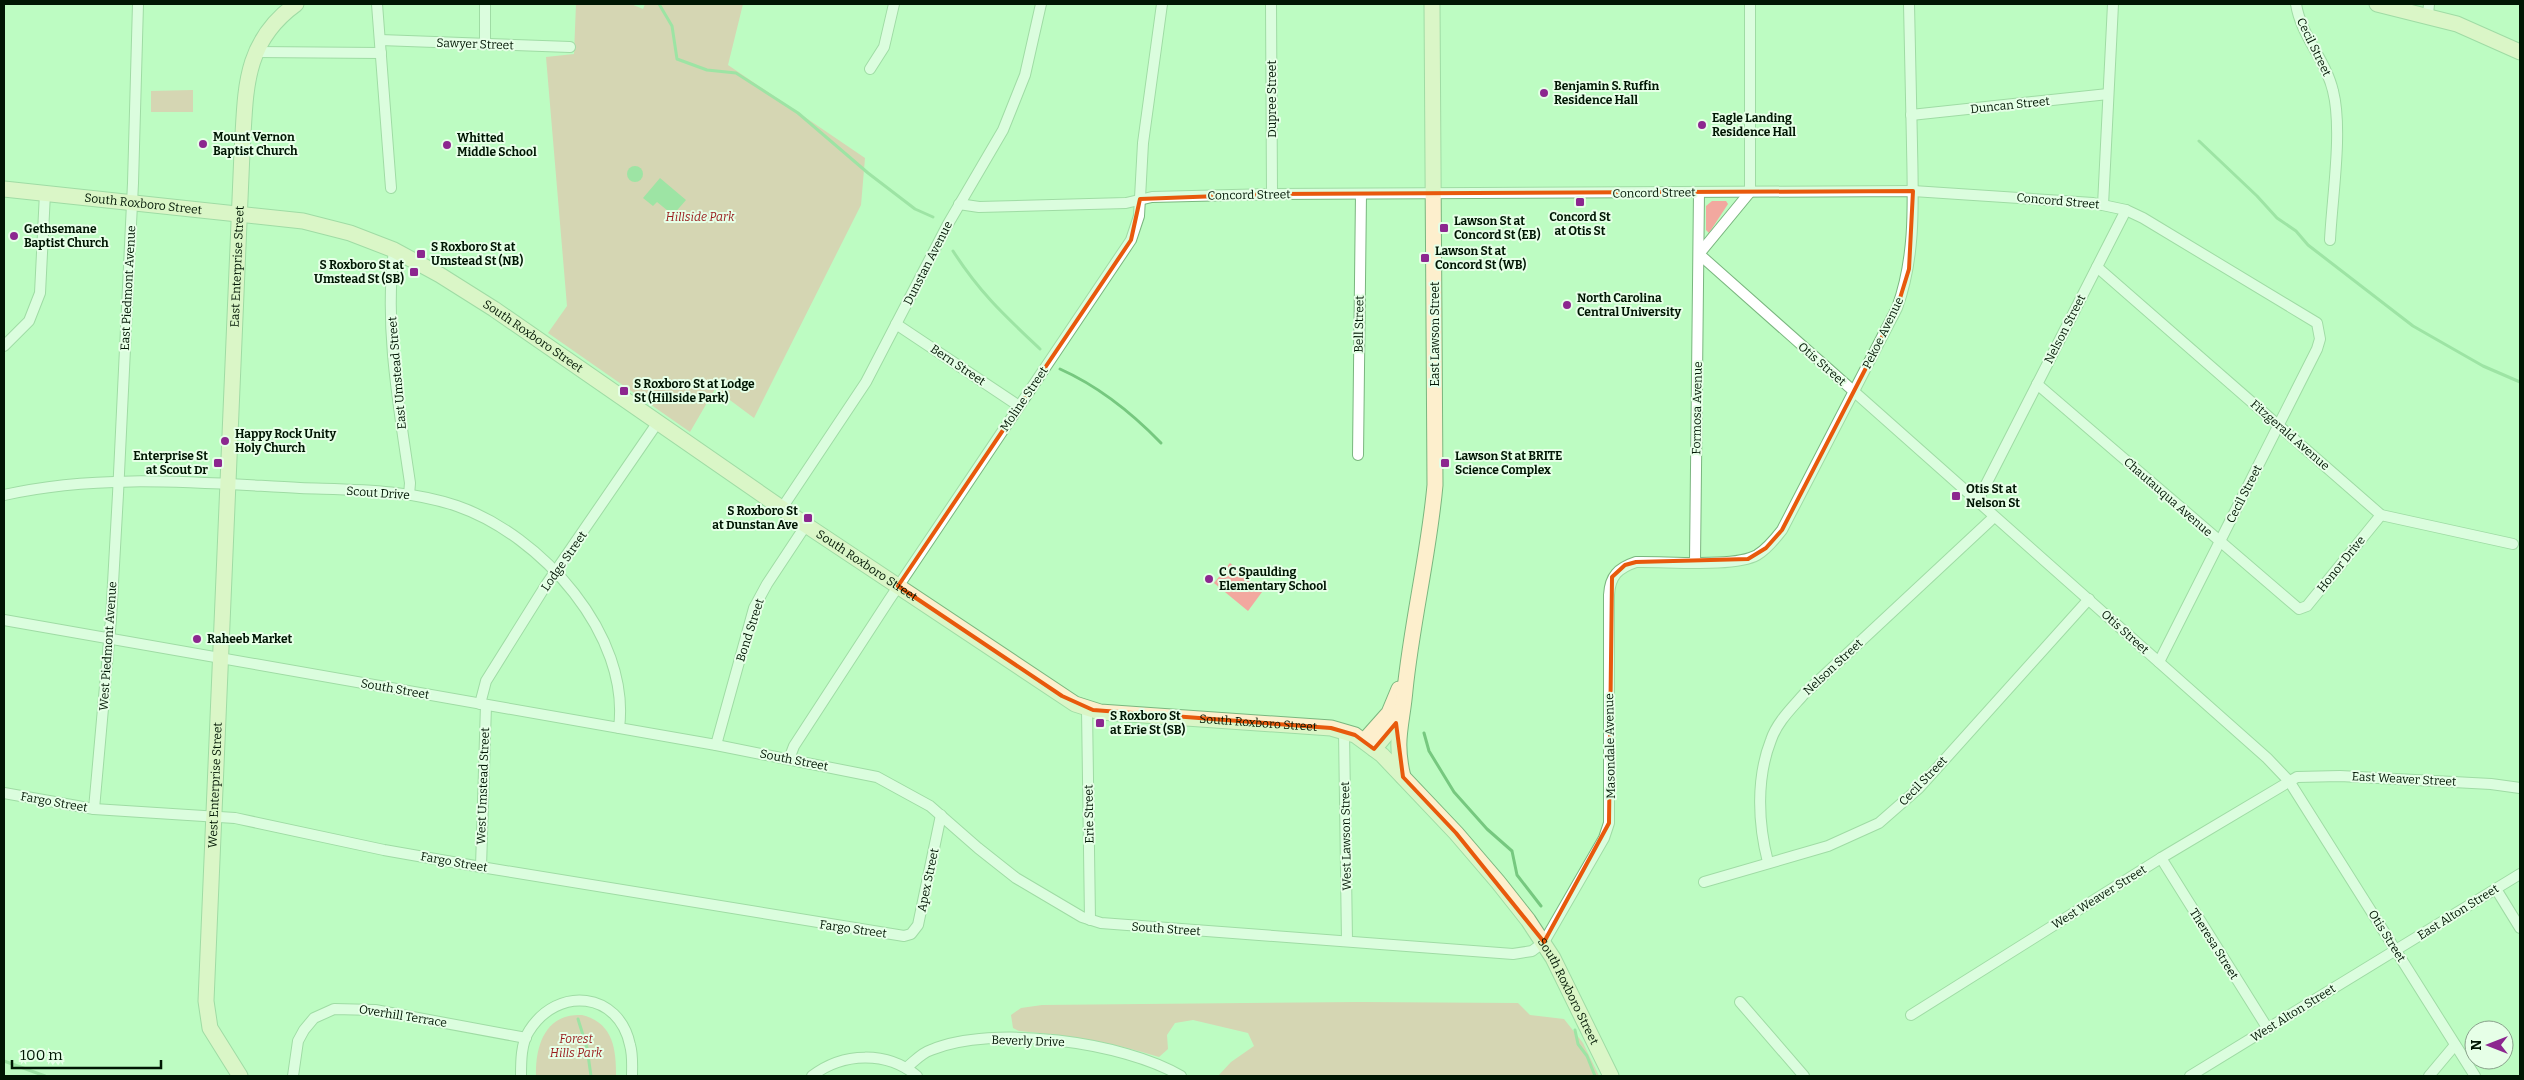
<svg xmlns="http://www.w3.org/2000/svg" width="2524" height="1080" font-family="Bitter,serif">
<rect width="100%" height="100%" fill="#bdfcc2"/>
<!-- green -->
<g fill="#f2a89f">
<polygon points="576,4 631,4 643,9 645,4 743,4 728,65 865,158 861,205 754,418 715,389 690,432 548,333 567,306 546,57 574,54"/>
<polygon points="193,90 193,112 151,112 151,91"/>
<polygon points="1712,201 1726,201 1728,204 1709,233 1706,230 1706,206"/>
<polygon points="1230,563 1262,592 1248,611 1214,583"/>
<path d="M 1359,1002 L 1518,1003 L 1530,1015 L 1564,1019 L 1583,1043 L 1599,1076 L 1218,1076 L 1231,1062 L 1254,1046 L 1248,1033 L 1193,1020 L 1175,1023 L 1167,1035 L 1168,1049 L 1159,1057 C 1111,1042 1068,1035 1019,1031 L 1013,1028 L 1011,1015 L 1021,1008 L 1042,1005 Z"/>
<path d="M 582,1015 C 613,1023 616,1048 616,1076 L 536,1076 C 535,1045 546,1013 582,1015 Z"/>
</g>
<!-- water -->
<g fill="#76c87f">
<circle cx="635" cy="174" r="8"/>
<polygon points="660,178 686,200 673,215 657,202 653,206 643,198"/>
</g>
<g fill="none" stroke-linecap="round" stroke-linejoin="round">
<!-- stream -->
<g stroke="#76c87f" stroke-width="3">
<polyline points="659,4 672,26 677,59 707,70 736,73 798,113 868,173 915,209 933,217"/>
<polyline points="2199,141 2257,196 2277,218 2296,231 2308,245 2413,326 2483,366 2520,382"/>
<path d="M 953,251 C 980,293 1004,315 1040,349"/>
<path d="M 1060,369 C 1098,386 1132,413 1161,443"/>
<polyline points="1424,733 1429,751 1454,792 1487,829 1512,851 1517,875 1541,906"/>
<polyline points="578,1019 587,1048 591,1076"/>
<polyline points="1575,1030 1578,1044 1587,1056 1595,1076"/>
<polyline points="4,1061 45,1076"/>
</g>
<defs>
<g id="street">
<polyline points="377,4 391,188"/>
<polyline points="1271,4 1272,194"/>
<path d="M 2296,4 C 2301,36 2326,60 2333,91 C 2343,130 2332,198 2330,240"/>
<polyline points="2428,15 2429,4"/>
<polyline points="380,40 570,47"/>
<polyline points="485,44 485,4"/>
<polyline points="255,52 381,53"/>
<polyline points="870,69 884,47 894,4"/>
<polyline points="1911,115 2108,94"/>
<polyline points="959,204 979,207 1126,203 1152,197 1272,194 1913,191 2093,203 2126,210 2143,218 2317,323 2320,339 2317,349 2159,662"/>
<polyline points="2103,205 2113,4"/>
<path d="M 394,250 C 384,327 399,407 410,483 L 409,495"/>
<polyline points="1699,254 2267,758 2289,781 2475,1076"/>
<polyline points="1699,254 1750,192 1750,4"/>
<polyline points="2097,267 2381,515 2513,544"/>
<polyline points="896,324 1019,406"/>
<polyline points="4,346 29,321 40,293 45,193"/>
<polyline points="2037,384 2299,609 2307,606 2381,515"/>
<polyline points="1358,455 1361,194"/>
<path d="M 4,495 C 101,473 202,483 300,488 C 352,490 408,489 457,506 C 541,535 631,635 619,728"/>
<polyline points="1977,502 2126,210"/>
<polyline points="782,508 866,382 948,224 1003,130 1025,75 1041,4"/>
<polyline points="1695,562 1699,192"/>
<path d="M 4,620 L 716,745 L 877,777 L 930,806 L 978,848 L 1016,878 L 1082,917 L 1101,923 L 1513,954 L 1532,951 L 1544,942 L 1604,838 L 1609,823 L 1609,595 C 1610,576 1618,568 1636,562 C 1665,561 1734,568 1757,555 C 1767,549 1775,539 1782,530 L 1897,308 C 1916,256 1913,201 1912,145 C 1911,98 1910,51 1909,4"/>
<polyline points="480,704 486,681 546,585 658,422"/>
<polyline points="1087,709 1090,920"/>
<polyline points="1344,731 1347,941"/>
<polyline points="716,745 754,608 767,584 806,525"/>
<polyline points="789,759 794,746 889,600 1131,240 1139,216 1143,143 1162,4"/>
<polyline points="4,793 94,809 235,818 384,850 481,867 904,936 911,934 918,925 941,815"/>
<polyline points="94,809 111,619 118,494 133,183 138,4"/>
<polyline points="2161,858 2268,1029"/>
<path d="M 1768,862 C 1758,824 1756,778 1771,740 C 1777,722 1792,708 1804,694 L 1994,517"/>
<polyline points="481,867 486,705"/>
<polyline points="1704,882 1828,846 1879,823 1919,788 2089,599"/>
<polyline points="2496,889 2520,928"/>
<polyline points="1740,1002 1804,1076"/>
<polyline points="1911,1015 2161,858 2297,777 2340,776 2491,784 2520,788"/>
<path d="M 906,1068 C 914,1062 921,1053 931,1050 C 993,1024 1124,1042 1181,1076"/>
<polyline points="293,1076 298,1041 304,1030 314,1018 334,1009 375,1010 526,1038"/>
<path d="M 521,1076 C 521,1062 521,1043 529,1031 C 558,985 619,992 630,1045 C 633,1055 632,1066 632,1076"/>
<path d="M 812,1076 C 843,1052 887,1051 917,1076"/>
<polyline points="2190,1076 2520,874"/>
<polyline points="2429,1076 2455,1045"/>
</g>
<g id="secondary">
<polyline points="2377,4 2457,24 2520,52"/>
<path id="s1" d="M 4,189 L 303,221 L 350,233 L 394,250 L 440,275 L 494,309 L 806,525 L 1075,704 L 1100,712 L 1331,728 L 1355,735 L 1382,755 L 1456,833 L 1498,882 L 1528,920 L 1553,958 L 1611,1076"/>
<polyline points="1365,740 1389,713 1399,689"/>
<polyline points="1374,749 1401,717"/>
<path d="M 1403,777 C 1394,740 1402,725 1405,690 C 1412,621 1429,553 1435,485 L 1432,4"/>
<path id="s2" d="M 240,1076 L 210,1028 L 206,1001 L 242,152 C 246,92 242,43 296,4"/>
</g>
</defs>
<!-- street casing -->
<use href="#street" stroke="#7ab67f" stroke-width="12"/>
<!-- secondary casing -->
<use href="#secondary" stroke="#7ab67f" stroke-width="17"/>
<!-- street -->
<use href="#street" stroke="#fff" stroke-width="10"/>
<!-- secondary -->
<use href="#secondary" stroke="#fdefcd" stroke-width="15"/>
</g>
<!-- marked area -->
<path d="M0 0H2524V1080H0ZM 1913,191 L 1909,269 L 1897,308 L 1782,530 L 1766,548 L 1748,559 L 1636,562 L 1625,565 L 1612,577 L 1609,823 L 1544,942 L 1456,833 L 1403,777 L 1396,723 L 1374,749 L 1355,735 L 1331,728 L 1093,710 L 1062,696 L 898,586 L 1131,240 L 1140,199 L 1272,194 Z" fill="#bdfcc2" fill-opacity=".55" fill-rule="evenodd"/>
<path fill="none" stroke="#e8590c" stroke-width="4" stroke-linejoin="round" d="M 1913,191 L 1909,269 L 1897,308 L 1782,530 L 1766,548 L 1748,559 L 1636,562 L 1625,565 L 1612,577 L 1609,823 L 1544,942 L 1456,833 L 1403,777 L 1396,723 L 1374,749 L 1355,735 L 1331,728 L 1093,710 L 1062,696 L 898,586 L 1131,240 L 1140,199 L 1272,194 Z"/>
<!-- markers -->
<g fill="#8c278f" stroke="#e6ffe7" stroke-width="2">
<circle cx="1544" cy="93" r="5"/>
<circle cx="1702" cy="125" r="5"/>
<circle cx="203" cy="144" r="5"/>
<circle cx="447" cy="145" r="5"/>
<rect x="1575" y="197" width="10" height="10" rx="2.5"/>
<rect x="1439" y="223" width="10" height="10" rx="2.5"/>
<circle cx="14" cy="236" r="5"/>
<rect x="416" y="249" width="10" height="10" rx="2.5"/>
<rect x="1420" y="253" width="10" height="10" rx="2.5"/>
<rect x="409" y="267" width="10" height="10" rx="2.5"/>
<circle cx="1567" cy="305" r="5"/>
<rect x="619" y="386" width="10" height="10" rx="2.5"/>
<circle cx="225" cy="441" r="5"/>
<rect x="213" y="458" width="10" height="10" rx="2.5"/>
<rect x="1440" y="458" width="10" height="10" rx="2.5"/>
<rect x="1951" y="491" width="10" height="10" rx="2.5"/>
<rect x="803" y="513" width="10" height="10" rx="2.5"/>
<circle cx="1209" cy="579" r="5"/>
<circle cx="197" cy="639" r="5"/>
<rect x="1095" y="718" width="10" height="10" rx="2.5"/>
</g>
<g text-anchor="middle" stroke-width="4" stroke-linejoin="round" paint-order="stroke">
<!-- street labels -->
<g font-size="12" fill="#001603" stroke="#e6ffe7">
<text transform="translate(475 44) rotate(2)" y="4">Sawyer Street</text>
<text transform="translate(2314 47) rotate(64)" y="4">Cecil Street</text>
<text transform="translate(1272 99) rotate(-90)" y="4">Dupree Street</text>
<text transform="translate(2010 105) rotate(-6)" y="4">Duncan Street</text>
<text transform="translate(1654 193) rotate(-1)" y="4">Concord Street</text>
<text transform="translate(1249 195) rotate(-1)" y="4">Concord Street</text>
<text transform="translate(2058 201) rotate(5)" y="4">Concord Street</text>
<text dy="4" stroke="none"><textPath href="#s1" startOffset="140">South Roxboro Street</textPath></text>
<text transform="translate(928 263) rotate(-63)" y="4">Dunstan Avenue</text>
<text dy="4" stroke="none"><textPath href="#s2" startOffset="819">East Enterprise Street</textPath></text>
<text transform="translate(128 288) rotate(-87)" y="4">East Piedmont Avenue</text>
<text transform="translate(1359 324) rotate(-89)" y="4">Bell Street</text>
<text transform="translate(2065 329) rotate(-63)" y="4">Nelson Street</text>
<text transform="translate(1883 333) rotate(-64)" y="4">Pekoe Avenue</text>
<text transform="translate(1435 334) rotate(-90)" y="4">East Lawson Street</text>
<text dy="4" stroke="none"><textPath href="#s1" startOffset="560">South Roxboro Street</textPath></text>
<text transform="translate(1822 364) rotate(41)" y="4">Otis Street</text>
<text transform="translate(958 365) rotate(34)" y="4">Bern Street</text>
<text transform="translate(397 373) rotate(-95)" y="4">East Umstead Street</text>
<text transform="translate(1024 399) rotate(-56)" y="4">Moline Street</text>
<text transform="translate(1697 408) rotate(-89)" y="4">Formosa Avenue</text>
<text transform="translate(2290 435) rotate(41)" y="4">Fitzgerald Avenue</text>
<text transform="translate(378 493) rotate(4)" y="4">Scout Drive</text>
<text transform="translate(2244 494) rotate(-63)" y="4">Cecil Street</text>
<text transform="translate(2168 497) rotate(41)" y="4">Chautauqua Avenue</text>
<text transform="translate(564 561) rotate(-55)" y="4">Lodge Street</text>
<text transform="translate(2341 564) rotate(-51)" y="4">Honor Drive</text>
<text dy="4" stroke="none"><textPath href="#s1" startOffset="965">South Roxboro Street</textPath></text>
<text transform="translate(750 630) rotate(-72)" y="4">Bond Street</text>
<text transform="translate(2125 632) rotate(42)" y="4">Otis Street</text>
<text transform="translate(108 646) rotate(-86)" y="4">West Piedmont Avenue</text>
<text transform="translate(1833 667) rotate(-43)" y="4">Nelson Street</text>
<text transform="translate(395 689) rotate(10)" y="4">South Street</text>
<text dy="4" stroke="none"><textPath href="#s1" startOffset="1400">South Roxboro Street</textPath></text>
<text transform="translate(1610 746) rotate(-91)" y="4">Masondale Avenue</text>
<text transform="translate(794 760) rotate(11)" y="4">South Street</text>
<text transform="translate(2404 779) rotate(3)" y="4">East Weaver Street</text>
<text transform="translate(1923 781) rotate(-46)" y="4">Cecil Street</text>
<text dy="4" stroke="none"><textPath href="#s2" startOffset="300">West Enterprise Street</textPath></text>
<text transform="translate(483 786) rotate(-88)" y="4">West Umstead Street</text>
<text transform="translate(54 802) rotate(10)" y="4">Fargo Street</text>
<text transform="translate(1089 814) rotate(-91)" y="4">Erie Street</text>
<text transform="translate(1346 836) rotate(-91)" y="4">West Lawson Street</text>
<text transform="translate(454 862) rotate(10)" y="4">Fargo Street</text>
<text transform="translate(928 880) rotate(-78)" y="4">Apex Street</text>
<text transform="translate(2099 897) rotate(-32)" y="4">West Weaver Street</text>
<text transform="translate(2458 912) rotate(-32)" y="4">East Alton Street</text>
<text transform="translate(853 929) rotate(8)" y="4">Fargo Street</text>
<text transform="translate(1166 929) rotate(4)" y="4">South Street</text>
<text transform="translate(2387 936) rotate(58)" y="4">Otis Street</text>
<text transform="translate(2214 944) rotate(58)" y="4">Theresa Street</text>
<text dy="4" stroke="none"><textPath href="#s1" startOffset="1834">South Roxboro Street</textPath></text>
<text transform="translate(2293 1013) rotate(-32)" y="4">West Alton Street</text>
<text transform="translate(403 1016) rotate(9)" y="4">Overhill Terrace</text>
<text transform="translate(1028 1041) rotate(2)" y="4">Beverly Drive</text>
</g>
<!-- poi labels -->
<g font-size="12" font-weight="bold" fill="#001603" stroke="#e6ffe7" text-anchor="start">
<text x="1554" y="90">Benjamin S. Ruffin<tspan x="1554" dy="14">Residence Hall</tspan></text>
<text x="1712" y="122">Eagle Landing<tspan x="1712" dy="14">Residence Hall</tspan></text>
<text x="213" y="141">Mount Vernon<tspan x="213" dy="14">Baptist Church</tspan></text>
<text x="457" y="142">Whitted<tspan x="457" dy="14">Middle School</tspan></text>
<text x="1580" y="221" text-anchor="middle">Concord St<tspan x="1580" dy="14">at Otis St</tspan></text>
<text x="1454" y="225">Lawson St at<tspan x="1454" dy="14">Concord St (EB)</tspan></text>
<text x="24" y="233">Gethsemane<tspan x="24" dy="14">Baptist Church</tspan></text>
<text x="431" y="251">S Roxboro St at<tspan x="431" dy="14">Umstead St (NB)</tspan></text>
<text x="1435" y="255">Lawson St at<tspan x="1435" dy="14">Concord St (WB)</tspan></text>
<text x="404" y="269" text-anchor="end">S Roxboro St at<tspan x="404" dy="14">Umstead St (SB)</tspan></text>
<text x="1577" y="302">North Carolina<tspan x="1577" dy="14">Central University</tspan></text>
<text x="634" y="388">S Roxboro St at Lodge<tspan x="634" dy="14">St (Hillside Park)</tspan></text>
<text x="235" y="438">Happy Rock Unity<tspan x="235" dy="14">Holy Church</tspan></text>
<text x="208" y="460" text-anchor="end">Enterprise St<tspan x="208" dy="14">at Scout Dr</tspan></text>
<text x="1455" y="460">Lawson St at BRITE<tspan x="1455" dy="14">Science Complex</tspan></text>
<text x="1966" y="493">Otis St at<tspan x="1966" dy="14">Nelson St</tspan></text>
<text x="798" y="515" text-anchor="end">S Roxboro St<tspan x="798" dy="14">at Dunstan Ave</tspan></text>
<text x="1219" y="576">C C Spaulding<tspan x="1219" dy="14">Elementary School</tspan></text>
<text x="207" y="643">Raheeb Market</text>
<text x="1110" y="720">S Roxboro St<tspan x="1110" dy="14">at Erie St (SB)</tspan></text>
</g>
<!-- park labels -->
<g font-size="12" font-style="italic" fill="#991a1b" stroke="#e6ffe7">
<text x="700" y="221">Hillside Park</text>
<text x="576" y="1043">Forest<tspan x="576" dy="14">Hills Park</tspan></text>
</g>
</g>
<!-- border -->
<rect width="2524" height="1080" fill="none" stroke="#001603" stroke-width="10"/>
<!-- north arrow -->
<g transform="translate(2489 1045) rotate(270)"><circle r="24" fill="#e6ffe7" stroke="#8aa28c"/>
<path d="M0-4L9 19L0 12L-9 19Z" fill="#8c278f"/>
<text y="-8" font-size="14" font-weight="bold" text-anchor="middle" fill="#001603">N</text>
</g>
<!-- scale -->
<path d="M12 1060v8h149v-8" fill="none" stroke="#001603" stroke-width="2.5"/>
<text x="20" y="1060" font-size="15" fill="#001603" stroke="#e6ffe7" stroke-width="4" paint-order="stroke">100 m</text>
</svg>
